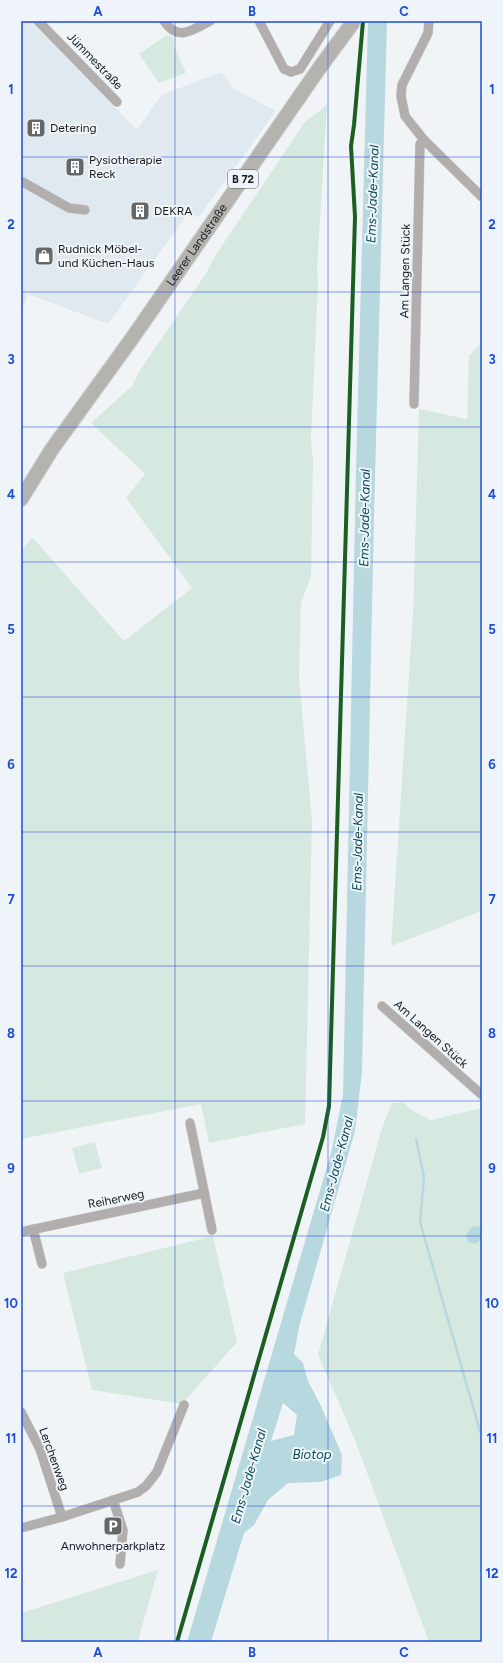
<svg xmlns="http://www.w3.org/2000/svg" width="503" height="1663" font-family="Figtree,sans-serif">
<rect width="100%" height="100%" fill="#f1f4f6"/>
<!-- built -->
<polygon fill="#e1e9f0" points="21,21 30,21 137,130 161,95 222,72 234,89 276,111 198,218 189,212 108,324 28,294 21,313"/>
<!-- green -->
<g fill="#d6e9e0">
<polygon points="167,35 173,37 174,46 186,73 159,83 139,54"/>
<polygon points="327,105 317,268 318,283 311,439 313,461 311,577 301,603 299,677 312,821 305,1124 209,1143 201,1104 21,1139 21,552 32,537 124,641 192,588 126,498 145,474 91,423 133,385 140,370 205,275 215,256 305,122"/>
<polygon points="482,342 482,911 391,946 413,613 419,409 467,419 469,356"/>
<polygon points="403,1102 413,1111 431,1120 482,1108 482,1642 429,1642 355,1440 318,1355 382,1128 392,1103"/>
<polygon points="95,1142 102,1168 79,1174 72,1148"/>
<polygon points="213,1236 237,1342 182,1404 92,1390 63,1273"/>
<polygon points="158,1570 138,1641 134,1642 21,1642 21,1613"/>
</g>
<!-- water -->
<g fill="#b8d8e0" fill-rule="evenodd">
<path d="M 368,21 L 387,21 L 374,517 L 362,1072 L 355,1131 L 300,1323 L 294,1354 L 303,1363 L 308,1381 L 321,1406 L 342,1455 L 341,1475 L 321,1482 L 288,1483 L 268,1500 L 254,1525 L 244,1533 L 211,1642 L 187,1642 L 331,1153 L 343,1095 L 356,469 ZM 283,1403 L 297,1415 L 294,1435 L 271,1441 Z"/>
<path d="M 480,1226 L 482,1230 L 482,1239 L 476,1244 L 468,1242 C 465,1236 467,1232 472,1227 Z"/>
</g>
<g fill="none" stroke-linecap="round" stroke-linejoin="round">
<!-- stream -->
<polyline stroke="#b8d8e0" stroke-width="2.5" points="416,1139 424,1177 420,1222 482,1438"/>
<defs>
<g id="street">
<polyline points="38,21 117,102"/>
<path d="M 164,21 C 178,42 192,30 210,21"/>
<polyline points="259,21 284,69 291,72 300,69 330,21"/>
<polyline points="429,21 428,33 402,85 401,96 405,116 424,140 482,197"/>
<polyline points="21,181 69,208 85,210"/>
<polyline points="414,404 420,144 424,140"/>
<polyline points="382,1006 482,1095"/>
<polyline points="190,1123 212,1230"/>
<polyline points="33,1229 42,1264"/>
<polyline points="21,1232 204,1193"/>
<polyline points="21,1412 40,1449 62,1517"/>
<polyline points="113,1500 123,1530 120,1564"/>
<polyline points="21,1528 62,1517 126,1496 138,1492 146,1486 157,1472 184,1405"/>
</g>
<g id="primary">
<path id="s1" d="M 21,499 L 52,449 L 133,337 L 318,70 L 354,21"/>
</g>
</defs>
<!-- street casing -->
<use href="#street" stroke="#cfd1d2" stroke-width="10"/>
<!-- primary casing -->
<use href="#primary" stroke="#cfd1d2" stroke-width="16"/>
<!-- street -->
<use href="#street" stroke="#b1aead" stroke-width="9"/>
<!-- primary -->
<use href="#primary" stroke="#b5b3b0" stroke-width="14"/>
<defs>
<polyline id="cycleway" points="177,1642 323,1137 329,1106 355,217 351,146 354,125 363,21"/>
</defs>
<!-- cycleway casing -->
<use href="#cycleway" stroke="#eef4f9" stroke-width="6"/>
<!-- cycleway -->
<use href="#cycleway" stroke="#1b5e20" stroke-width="4"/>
</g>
<!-- grid -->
<path fill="none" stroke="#1d4ed8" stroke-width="1" stroke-opacity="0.55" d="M 175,21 L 175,1642M 328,21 L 328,1642M 21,157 L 482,157M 21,292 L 482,292M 21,427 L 482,427M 21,562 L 482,562M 21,697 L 482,697M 21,832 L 482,832M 21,966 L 482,966M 21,1101 L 482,1101M 21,1236 L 482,1236M 21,1371 L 482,1371M 21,1506 L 482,1506"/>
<!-- icons -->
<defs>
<symbol id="building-square" viewBox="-11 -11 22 22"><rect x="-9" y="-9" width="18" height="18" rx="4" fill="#646668" stroke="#eef4f9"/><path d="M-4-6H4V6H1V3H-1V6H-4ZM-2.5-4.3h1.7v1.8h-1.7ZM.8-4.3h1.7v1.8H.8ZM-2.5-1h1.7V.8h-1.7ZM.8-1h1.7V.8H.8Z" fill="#fff"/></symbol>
<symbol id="shop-square" viewBox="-11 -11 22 22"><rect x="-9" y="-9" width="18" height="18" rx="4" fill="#646668" stroke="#eef4f9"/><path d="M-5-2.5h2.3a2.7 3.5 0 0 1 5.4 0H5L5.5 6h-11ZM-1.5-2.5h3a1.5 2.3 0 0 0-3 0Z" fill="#fff"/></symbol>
<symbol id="parking-square" viewBox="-11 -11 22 22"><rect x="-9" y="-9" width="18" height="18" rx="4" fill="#646668" stroke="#eef4f9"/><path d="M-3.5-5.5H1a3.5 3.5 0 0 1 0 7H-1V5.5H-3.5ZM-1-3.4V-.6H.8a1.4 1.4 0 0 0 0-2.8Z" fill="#fff"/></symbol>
</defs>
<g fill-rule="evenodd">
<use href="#building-square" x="25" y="117" width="22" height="22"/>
<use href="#building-square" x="64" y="156" width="22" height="22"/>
<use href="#building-square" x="129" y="200" width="22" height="22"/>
<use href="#shop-square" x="33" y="245" width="22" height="22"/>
<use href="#parking-square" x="102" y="1515" width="22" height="22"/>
</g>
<g text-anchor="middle" stroke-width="4" stroke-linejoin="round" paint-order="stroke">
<!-- shield labels -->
<rect fill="#eef4f9" stroke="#585b5e" stroke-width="1" x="228" y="170" width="30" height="18" rx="3"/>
<g font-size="11" font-weight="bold" fill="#181a1c">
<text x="243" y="183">B 72</text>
</g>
<!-- street labels -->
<g font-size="12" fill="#181a1c" stroke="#eef4f9">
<text transform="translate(95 61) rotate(46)" y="4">Jümmestraße</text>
<text dy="4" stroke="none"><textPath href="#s1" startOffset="309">Leerer Landstraße</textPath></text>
<text transform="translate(405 271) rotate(-89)" y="4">Am Langen Stück</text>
<text transform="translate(431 1034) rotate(42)" y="4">Am Langen Stück</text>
<text transform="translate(116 1199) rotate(-11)" y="4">Reiherweg</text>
<text transform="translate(54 1459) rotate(70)" y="4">Lerchenweg</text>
</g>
<!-- poi labels -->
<g font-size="12" fill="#181a1c" stroke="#eef4f9" text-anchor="start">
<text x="50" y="132">Detering</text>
<text x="89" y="164">Pysiotherapie<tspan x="89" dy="14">Reck</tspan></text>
<text x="154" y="215">DEKRA</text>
<text x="58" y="253">Rudnick Möbel-<tspan x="58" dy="14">und Küchen-Haus</tspan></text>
<text x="113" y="1550" text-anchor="middle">Anwohnerparkplatz</text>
</g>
<!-- water labels -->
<g font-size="13" font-style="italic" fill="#084b57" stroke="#eef4f9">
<text transform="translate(372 194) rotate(-88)" y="5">Ems-Jade-Kanal</text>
<text transform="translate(364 518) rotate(-89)" y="5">Ems-Jade-Kanal</text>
<text transform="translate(357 842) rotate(-89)" y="5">Ems-Jade-Kanal</text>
<text transform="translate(336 1164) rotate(-75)" y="5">Ems-Jade-Kanal</text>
<text x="312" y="1459">Biotop</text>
<text transform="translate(248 1476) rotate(-74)" y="5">Ems-Jade-Kanal</text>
</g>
</g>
<!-- border -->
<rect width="503" height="1663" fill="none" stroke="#eef4f9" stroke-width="44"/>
<rect x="22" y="22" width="459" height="1619" fill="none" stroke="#1d4ed8" stroke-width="1.5"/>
<g font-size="13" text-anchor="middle" font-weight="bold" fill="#1d4ed8">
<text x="98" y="16">A</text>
<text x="252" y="16">B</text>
<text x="404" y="16">C</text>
<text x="11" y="94">1</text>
<text x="492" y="94">1</text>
<text x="11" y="229">2</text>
<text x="492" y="229">2</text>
<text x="11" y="364">3</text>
<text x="492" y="364">3</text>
<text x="11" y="499">4</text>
<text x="492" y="499">4</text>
<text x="11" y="634">5</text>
<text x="492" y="634">5</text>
<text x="11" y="769">6</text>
<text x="492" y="769">6</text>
<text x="11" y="904">7</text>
<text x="492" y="904">7</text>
<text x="11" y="1038">8</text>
<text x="492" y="1038">8</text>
<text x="11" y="1173">9</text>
<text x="492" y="1173">9</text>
<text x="11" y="1308">10</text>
<text x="492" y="1308">10</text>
<text x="11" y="1443">11</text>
<text x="492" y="1443">11</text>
<text x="11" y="1578">12</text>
<text x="492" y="1578">12</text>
<text x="98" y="1657">A</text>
<text x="252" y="1657">B</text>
<text x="404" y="1657">C</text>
</g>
</svg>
